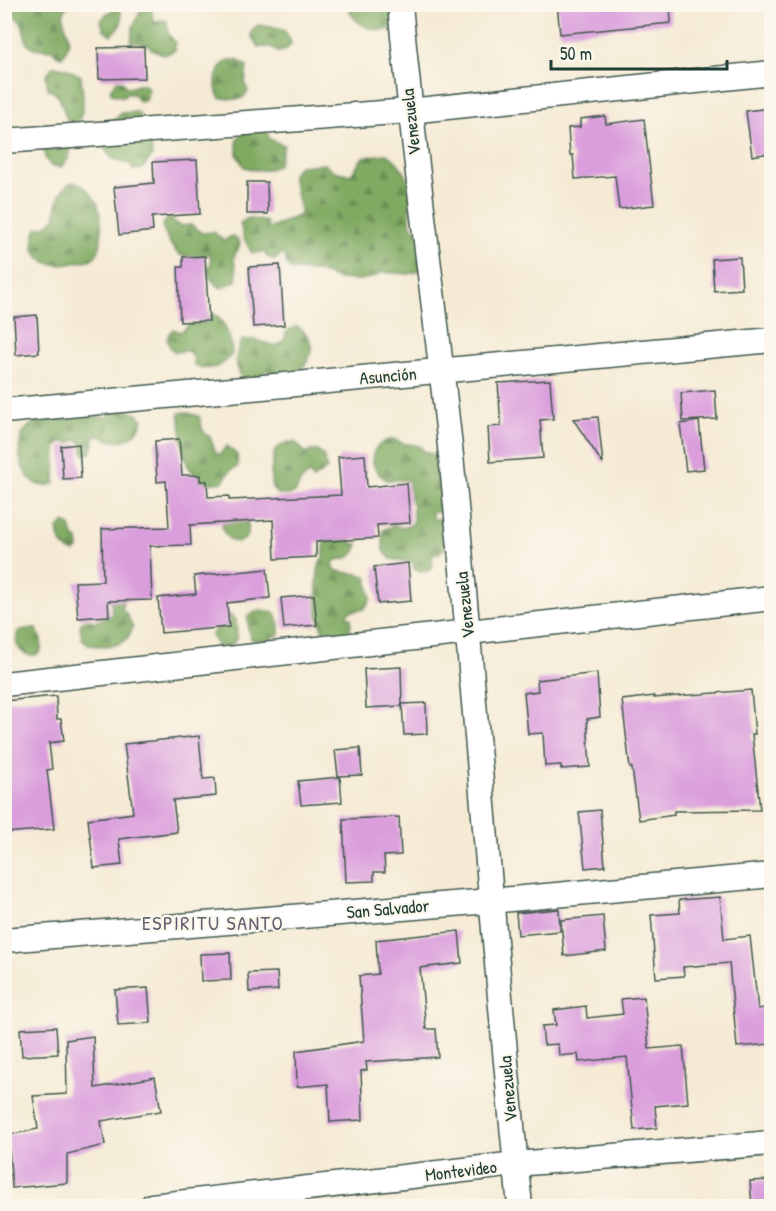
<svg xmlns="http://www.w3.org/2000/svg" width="776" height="1211" font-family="'Patrick Hand',sans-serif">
<defs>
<pattern id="forest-firs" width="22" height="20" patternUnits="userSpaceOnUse" patternTransform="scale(1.5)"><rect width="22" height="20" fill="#80aa62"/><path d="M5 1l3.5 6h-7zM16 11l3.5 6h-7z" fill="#688c52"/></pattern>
</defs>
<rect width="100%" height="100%" fill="#fbf7ec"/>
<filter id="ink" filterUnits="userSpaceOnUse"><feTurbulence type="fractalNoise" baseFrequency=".0167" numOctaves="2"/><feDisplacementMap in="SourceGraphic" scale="12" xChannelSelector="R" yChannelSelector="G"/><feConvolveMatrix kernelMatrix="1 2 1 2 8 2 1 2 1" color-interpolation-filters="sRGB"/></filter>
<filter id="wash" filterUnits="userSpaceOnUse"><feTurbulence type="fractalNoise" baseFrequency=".008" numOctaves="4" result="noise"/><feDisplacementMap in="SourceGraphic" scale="24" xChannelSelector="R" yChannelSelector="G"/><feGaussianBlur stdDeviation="1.35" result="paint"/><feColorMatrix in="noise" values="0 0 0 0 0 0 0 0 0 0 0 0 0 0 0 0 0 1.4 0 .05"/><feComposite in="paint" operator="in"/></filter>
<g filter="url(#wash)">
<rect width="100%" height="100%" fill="#f5ebd5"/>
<!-- forest -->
<g fill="url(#forest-firs)" stroke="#50744b" stroke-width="1.5">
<path d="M 5,5 L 69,5 C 52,22 81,31 62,57 L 58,56 L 52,50 L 34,48 L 27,44 L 22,24 Z"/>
<path d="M 347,5 L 408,5 L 391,29 C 372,33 353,24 347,5 Z"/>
<path d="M 116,8 L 121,12 C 123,24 120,28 111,35 L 104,30 L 101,21 L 106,14 Z"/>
<polygon points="145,9 151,10 155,23 160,20 167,21 168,34 175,42 175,50 165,55 151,49 149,45 131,42 133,27 141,10"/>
<polygon points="258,25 283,29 290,39 291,45 284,51 278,52 272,47 258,47 251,35 253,29"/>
<path d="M 230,60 L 237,60 L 247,66 L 245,84 L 248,91 C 243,104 231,98 220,98 C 212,87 216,64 230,60 Z"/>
<path d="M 53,66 L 66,68 L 81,76 C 82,90 87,111 77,122 L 68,122 L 58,95 L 48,89 L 46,76 Z"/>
<path d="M 117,81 L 122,81 L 127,88 C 136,88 141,79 149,89 L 145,101 L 139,102 L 134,94 L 126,94 L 124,97 L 112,94 L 110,90 Z"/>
<path d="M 138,112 L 150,136 L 152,156 L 142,169 L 133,170 L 130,164 C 114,162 108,157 101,142 L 105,122 L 117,118 L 121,113 Z"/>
<path d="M 267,130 L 269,139 L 284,145 L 278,165 C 266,173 258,171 244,167 L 237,155 L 237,139 L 244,131 Z"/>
<polygon points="71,147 69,158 61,167 51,166 45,158 44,149"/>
<path d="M 386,154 C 398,159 409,177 411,190 C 412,201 408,212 411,225 L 428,240 L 420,271 L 409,274 L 382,272 L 374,277 L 360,280 L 338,279 L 316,271 L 291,270 L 286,264 L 285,256 L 281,254 L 275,260 L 267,257 L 265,252 L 252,253 L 244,239 L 240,223 L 248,218 L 267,222 L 267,229 L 300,215 C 301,204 293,187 292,174 L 299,166 L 325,164 L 334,171 L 351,175 L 363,157 Z"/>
<path d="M 71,182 C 81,182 91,192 96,201 C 100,207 100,216 101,223 C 102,232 102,248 96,255 C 92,260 86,261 79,262 C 52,269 23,262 37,228 L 46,226 L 56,217 C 56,204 59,190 71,182 Z"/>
<path d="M 167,219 L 171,219 L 179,226 L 191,225 L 202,233 L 214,232 L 224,241 L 231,236 C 251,244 231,252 234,261 C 236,269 238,273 236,281 L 221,288 C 212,282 208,277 208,267 L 211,264 L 210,254 C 202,254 197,258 191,258 C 174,258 167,238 162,226 Z"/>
<path d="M 212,313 C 225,319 232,341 232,354 C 221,368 211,372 194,365 L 193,355 L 187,351 L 174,352 C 167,344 164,337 173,329 L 181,332 L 189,325 L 209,322 Z"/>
<path d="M 297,326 C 311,335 316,349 306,363 C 304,366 299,371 296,373 C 289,376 278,374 271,374 L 267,369 L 260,378 L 242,378 C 234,364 235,355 241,341 C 254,337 263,343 276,346 L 283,342 L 287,331 Z"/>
<path d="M 121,410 C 130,411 138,412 143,420 C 136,441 116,447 98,435 L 94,439 L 94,445 L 90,453 L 84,455 L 81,442 L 77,440 L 70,443 L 61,442 L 56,448 L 55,483 C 27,497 12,453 23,433 C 28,424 41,419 49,412 L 66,420 L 74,413 L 85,418 L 92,416 L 108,417 L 113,411 Z"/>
<path d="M 185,412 L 199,416 C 202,425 201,433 210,437 L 216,454 L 220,454 L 227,446 L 237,455 L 238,466 L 229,472 L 223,482 L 204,484 C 199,478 192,472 188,466 C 182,456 181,426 179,413 Z"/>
<path d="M 393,439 L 402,443 L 419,446 L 424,451 L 438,457 L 445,508 L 440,512 L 432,512 L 433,520 L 441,518 C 448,526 451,544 440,552 C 437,554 434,555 431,557 L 433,564 L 431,569 C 424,573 421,572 414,569 L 413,562 L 391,559 L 383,550 L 383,530 L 394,525 L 403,528 L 413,524 L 413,506 L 410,498 L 409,482 L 406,480 L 386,480 C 367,466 367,445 393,439 Z"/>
<path d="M 287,442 L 295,442 L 307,454 L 310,451 L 318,451 L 323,455 L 327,469 L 313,479 L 309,473 L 301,481 L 295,493 C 270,501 269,484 272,465 C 273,461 273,455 275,451 C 278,446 283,445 287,442 Z"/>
<path d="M 246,519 C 257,545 226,551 222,525 L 226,520 Z"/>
<path d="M 65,522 L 70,526 L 73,537 L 78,540 L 79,547 L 75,552 C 62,550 59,540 58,528 Z"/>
<path d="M 351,538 L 350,543 L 358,544 C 354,557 348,559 335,560 L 333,564 L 335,570 C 347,575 356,571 367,577 L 371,599 L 364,609 L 348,612 L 347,616 L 351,618 L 350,637 L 325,637 C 315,615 315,590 319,566 C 320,561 324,558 324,553 C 325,548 323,544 324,539 Z"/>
<path d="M 111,597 L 123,598 L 122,610 L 126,613 L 133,627 C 126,650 108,646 88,645 L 82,638 L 80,625 L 85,620 L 97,621 L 112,615 Z"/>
<path d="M 262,610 L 275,613 L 279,622 L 279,634 C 270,642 263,641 252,640 L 248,630 L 248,615 Z"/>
<polygon points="230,615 236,620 237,638 231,646 217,646 212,635 214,631 224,626"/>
<path d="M 25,629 L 36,629 C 58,667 7,661 18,631 Z"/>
</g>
<g id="blocks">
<!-- building -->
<g fill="#da9edc">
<polygon points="557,4 670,4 671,23 560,34"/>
<polygon points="144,47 145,78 99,79 98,48"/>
<polygon points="771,108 771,153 752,156 746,111"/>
<polygon points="605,116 606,124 644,119 654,205 619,209 615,176 575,179 573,155 570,155 568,128 580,127 580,119"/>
<polygon points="197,160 200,214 152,217 153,231 119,235 114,187 154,183 153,162"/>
<polygon points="247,182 267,182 268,214 247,214"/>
<polygon points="205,256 209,321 180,322 178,267 183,267 183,257"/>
<polygon points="740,257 742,289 714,291 712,259"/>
<polygon points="280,265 284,325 253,327 249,267"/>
<polygon points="37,315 39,353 16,355 14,317"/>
<polygon points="550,380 553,419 540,420 543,458 490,462 488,427 501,426 498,383"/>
<polygon points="715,390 717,419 683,421 681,393"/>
<polygon points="598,417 603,464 573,419"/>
<polygon points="699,421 704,469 686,471 680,424"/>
<polygon points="179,439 182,475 200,475 200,481 207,481 208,497 229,496 229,500 341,495 338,457 365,455 367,487 407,483 410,523 377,525 378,538 316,542 316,557 275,559 273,520 190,525 191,545 150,546 152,600 108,601 109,616 78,618 75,582 103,581 102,529 169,527 166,481 157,482 155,441"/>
<polygon points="79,444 81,478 63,479 61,446"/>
<polygon points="408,563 411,601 378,604 374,567"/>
<polygon points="267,569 270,598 227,603 229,627 161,633 158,598 196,594 194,576"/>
<polygon points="314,595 317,625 284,628 281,598"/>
<polygon points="401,667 402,706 366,708 364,669"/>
<polygon points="597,673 600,717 587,719 590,767 561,769 561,765 545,766 543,733 528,734 524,693 538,691 537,680"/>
<polygon points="751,690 755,734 752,734 760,810 674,811 674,815 639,820 632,768 630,768 622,700 654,696 654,698"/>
<polygon points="56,696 57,719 61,719 64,741 49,743 52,769 47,770 54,829 4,833 4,811 9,810 4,769 4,701"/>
<polygon points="426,703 427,734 404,735 402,704"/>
<polygon points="199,736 203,779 215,778 216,796 173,800 177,832 119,839 122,865 94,868 88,819 133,813 124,744"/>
<polygon points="360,748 362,775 338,776 335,750"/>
<polygon points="340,777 342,802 301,805 298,781"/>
<polygon points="600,810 605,866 585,868 579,812"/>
<polygon points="399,817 401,855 384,856 385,872 374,872 374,881 346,882 343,819"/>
<polygon points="720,897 724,939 750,936 758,1009 771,1007 771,1044 737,1047 729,963 683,967 684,976 656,978 651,915 680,913 679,900"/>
<polygon points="559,909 560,931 518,935 516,913"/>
<polygon points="603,916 606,951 564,956 561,920"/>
<polygon points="459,931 462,963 420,968 426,1029 436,1029 438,1057 366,1062 367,1070 361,1071 363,1120 330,1122 328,1084 297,1087 296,1051 364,1041 359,976 378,974 376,940"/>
<polygon points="230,953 231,980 201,981 200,954"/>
<polygon points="277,972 278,990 249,992 248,973"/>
<polygon points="148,988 151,1023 118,1025 115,990"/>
<polygon points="644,997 649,1049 683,1046 688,1103 655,1106 657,1128 634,1130 627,1057 579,1062 578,1054 559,1056 558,1044 544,1045 542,1026 556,1025 554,1010 586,1006 587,1018 623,1014 621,999"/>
<polygon points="56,1027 58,1054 22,1056 20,1029"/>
<polygon points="93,1036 95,1088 155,1077 161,1111 101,1121 105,1145 67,1154 67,1183 12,1188 8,1135 38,1129 33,1096 67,1094 66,1040"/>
<polygon points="771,1180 771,1206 752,1206 750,1181"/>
</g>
</g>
</g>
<g filter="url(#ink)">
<use href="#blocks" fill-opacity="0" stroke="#3f574c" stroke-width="1.5"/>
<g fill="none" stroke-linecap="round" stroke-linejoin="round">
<defs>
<g id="minor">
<path d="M 400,4 C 414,162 437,318 453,475 C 477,719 495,963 520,1206"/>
<polyline points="4,141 409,111 772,73"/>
<polyline points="4,411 772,340"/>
<polyline points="4,684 772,598"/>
<polyline points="4,940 490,901 772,875"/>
<polyline points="152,1206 516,1164 772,1143"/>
</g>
</defs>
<!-- minor casing -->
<use href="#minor" stroke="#3f574c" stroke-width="27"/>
<!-- minor -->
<use href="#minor" stroke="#fff" stroke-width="24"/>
</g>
</g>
<g text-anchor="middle" stroke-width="4.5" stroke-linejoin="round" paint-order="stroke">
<!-- street labels -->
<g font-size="18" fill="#1f3d34" stroke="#fbf7ec">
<text transform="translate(411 122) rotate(-96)" y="6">Venezuela</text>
<text transform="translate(388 376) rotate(-5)" y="6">Asunción</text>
<text transform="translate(465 605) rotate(-96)" y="6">Venezuela</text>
<text transform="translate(388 909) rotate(-5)" y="6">San Salvador</text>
<text transform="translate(508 1089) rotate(-95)" y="6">Venezuela</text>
<text transform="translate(461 1171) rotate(-7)" y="6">Montevideo</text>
</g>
<!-- neighbourhood labels -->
<g font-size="20" letter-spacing="1.5" fill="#605f6f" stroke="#fbf7ec">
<text x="213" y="930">ESPIRITU SANTO</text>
</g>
</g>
<!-- margin -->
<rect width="776" height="1211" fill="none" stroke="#fbf7ec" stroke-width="24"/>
<!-- scale -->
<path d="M551 60v9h176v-9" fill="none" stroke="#1f3d34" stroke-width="3"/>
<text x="560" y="60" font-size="18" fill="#1f3d34" stroke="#fbf7ec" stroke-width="4.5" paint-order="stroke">50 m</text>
</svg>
